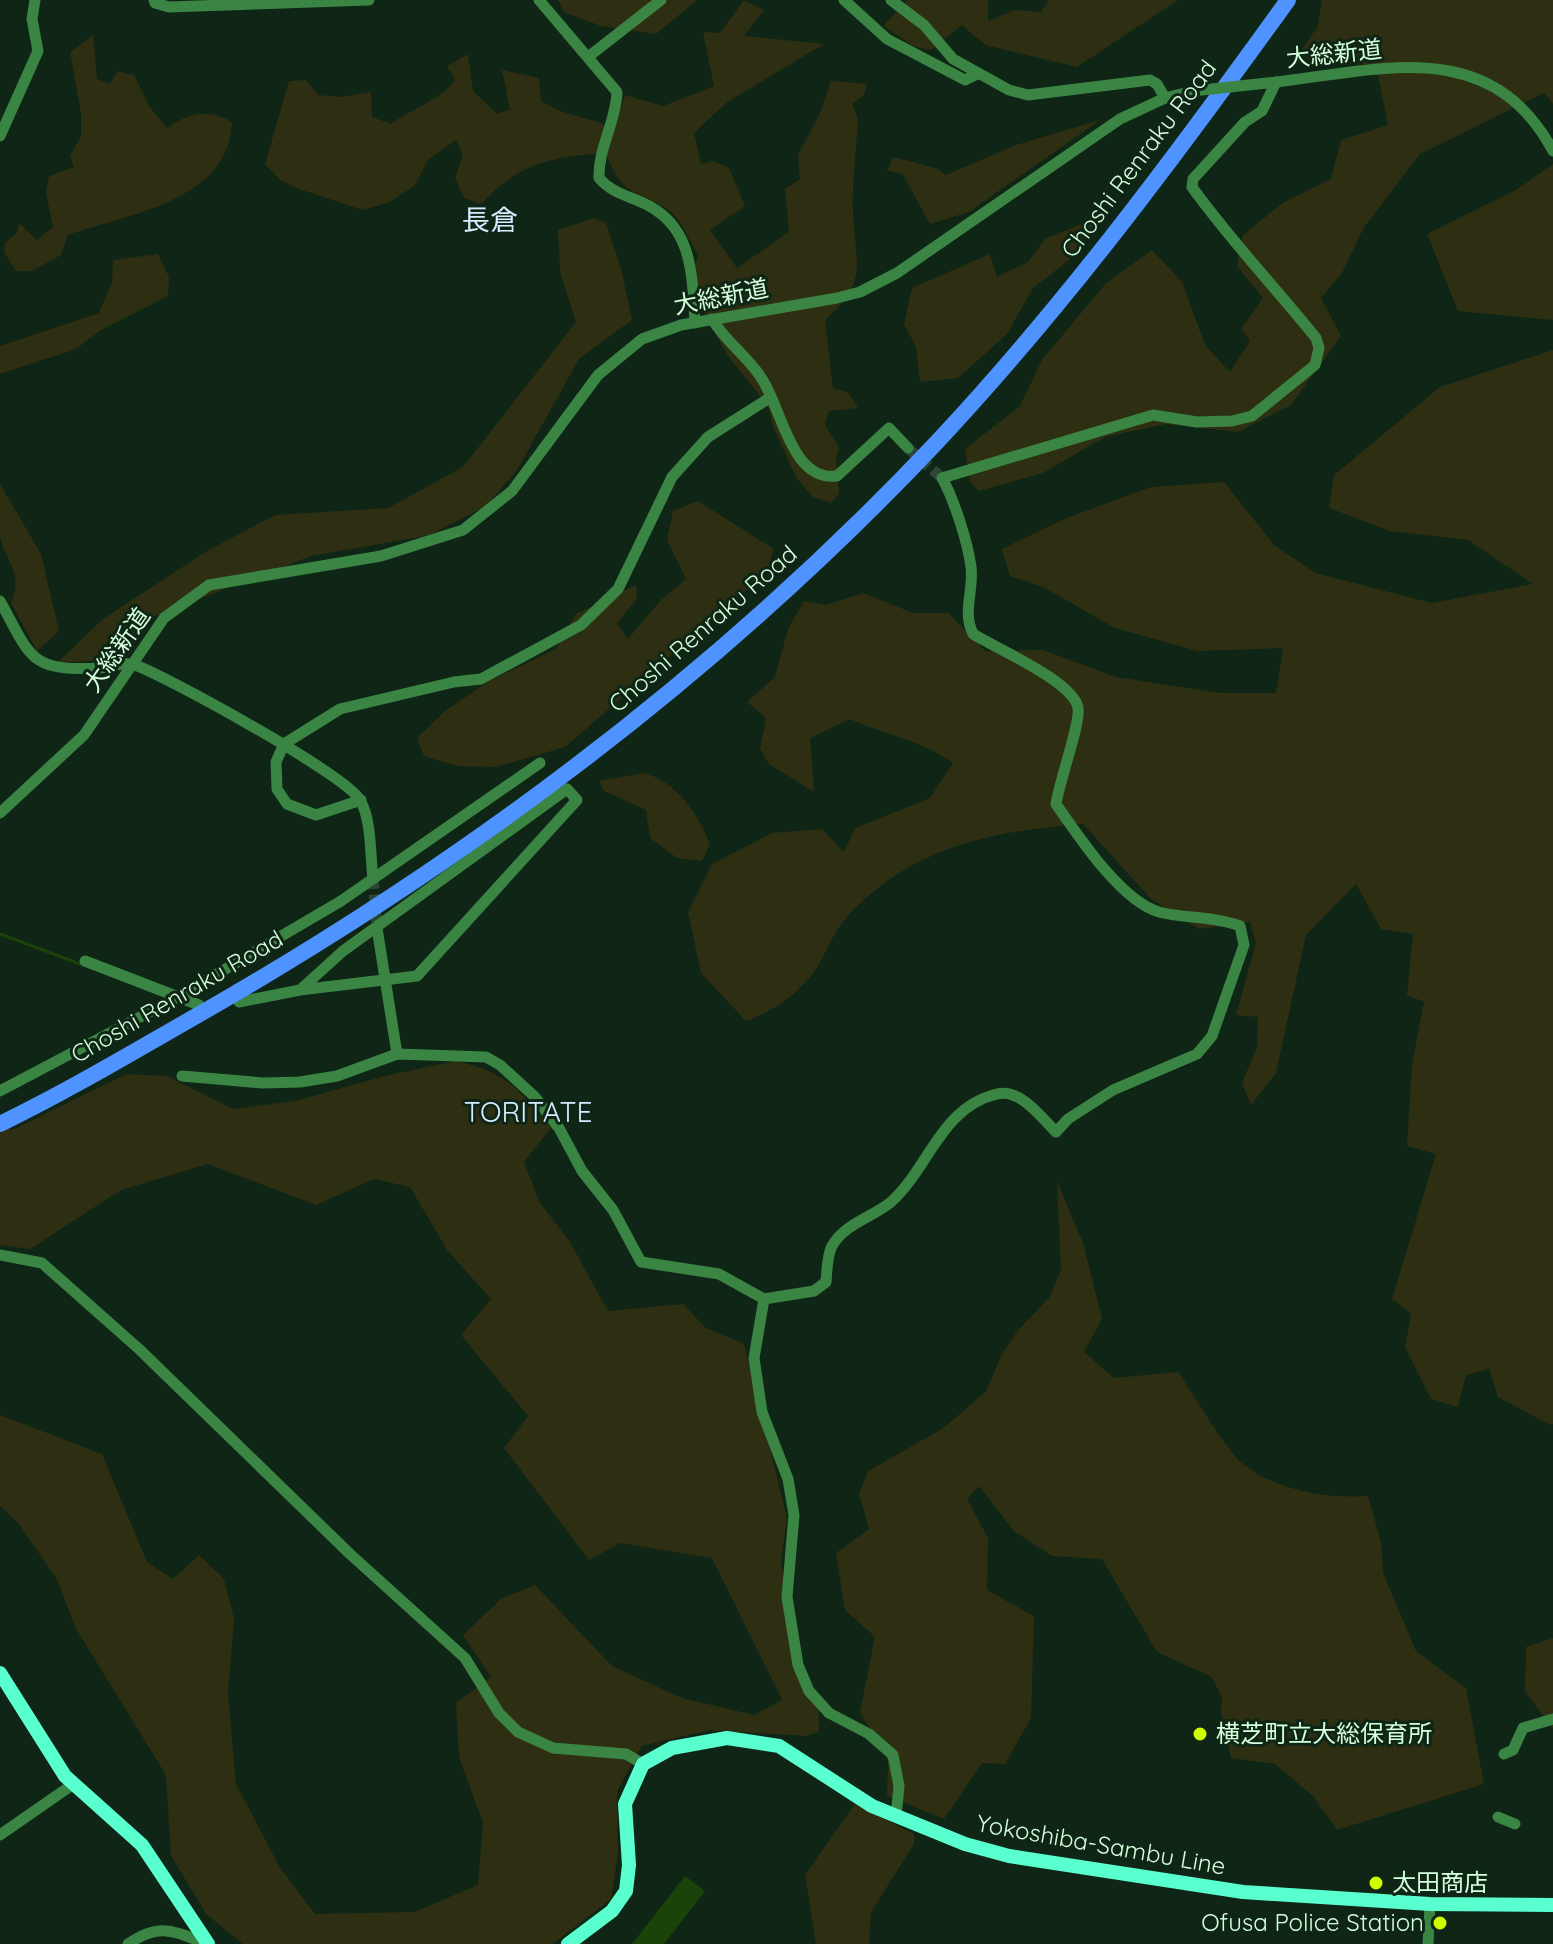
<svg xmlns="http://www.w3.org/2000/svg" width="1553" height="1944" font-family="Quicksand,'Noto Sans JP',sans-serif">
<rect width="100%" height="100%" fill="#0f2515"/>
<!-- green -->
<g fill="#2e2f12">
<polygon points="558,0 697,0 656,34 601,26 564,12"/>
<path d="M 744,0 L 764,10 L 744,36 L 824,44 L 726,103 L 694,133 L 701,164 L 713,161 L 729,168 L 745,206 L 710,230 L 737,268 L 789,232 L 785,189 L 800,179 L 798,155 L 820,113 L 831,81 L 867,84 L 864,95 L 852,104 L 858,119 C 856,150 852,182 853,213 C 855,264 870,279 825,320 L 833,388 L 848,392 L 858,408 L 829,411 L 825,425 L 839,447 L 836,458 L 839,493 L 831,503 L 813,497 L 796,477 L 773,426 L 768,406 L 728,356 L 702,310 L 693,273 L 698,255 C 690,242 680,217 667,209 C 630,186 626,200 605,153 C 550,157 519,163 481,204 L 464,198 L 455,178 L 463,156 L 456,140 L 428,160 L 415,185 L 390,202 L 363,210 L 299,189 L 280,180 L 265,164 L 289,81 L 306,80 L 318,95 L 342,97 L 371,92 L 372,117 L 391,124 C 412,109 440,100 455,80 L 447,66 L 468,54 L 473,91 L 497,114 L 510,109 L 502,70 L 539,78 L 541,100 C 564,118 591,115 614,130 L 625,95 L 663,106 L 714,86 L 703,32 L 720,33 Z"/>
<polygon points="908,0 988,0 988,21 1015,10 1041,12 1049,0 1178,0 1077,67 985,45 962,25 931,50 915,47 883,26"/>
<polygon points="1322,0 1553,0 1553,104 1544,93 1420,154 1364,227 1342,273 1321,298 1341,336 1291,405 1238,432 1166,424 1105,437 1043,473 979,491 970,482 965,449 1020,406 1042,360 1106,283 1152,250 1182,282 1205,345 1230,372 1250,341 1241,329 1263,298 1237,266 1243,235 1284,202 1331,179 1341,140 1388,125 1376,65 1310,62 1302,49 1318,26"/>
<path d="M 93,35 L 97,79 L 110,84 L 118,71 L 134,75 L 149,106 L 167,128 C 189,113 207,108 232,122 C 229,202 127,214 68,235 L 61,255 L 32,271 L 16,271 L 4,252 L 5,243 L 17,233 L 19,223 L 37,240 L 53,227 L 46,193 L 49,176 L 74,167 L 70,156 L 81,136 L 81,113 L 70,52 Z"/>
<polygon points="1100,120 969,212 930,224 903,175 887,170 893,157 936,168 946,175 1016,145"/>
<polygon points="1553,164 1553,320 1458,311 1427,234 1516,190"/>
<polygon points="1099,217 1074,256 1033,288 1007,334 958,378 920,382 916,347 904,324 912,288 990,254 997,277 1028,262 1045,239"/>
<polygon points="594,218 606,223 621,268 632,320 579,359 517,470 486,506 430,535 311,556 147,619 121,659 57,663 103,619 207,551 275,515 388,508 463,467 576,322 560,272 558,230"/>
<polygon points="158,254 169,277 168,296 101,330 76,349 0,374 0,346 99,313 112,282 113,260"/>
<path d="M 1553,350 L 1553,1424 L 1550,1425 L 1498,1397 L 1489,1369 L 1466,1375 L 1458,1407 L 1431,1399 L 1405,1347 L 1411,1314 L 1392,1299 L 1436,1154 L 1407,1146 L 1412,1064 L 1424,1002 L 1407,995 L 1413,934 L 1381,929 L 1356,884 L 1306,935 L 1276,1073 L 1251,1105 L 1242,1083 L 1257,1047 L 1258,1017 L 1236,1015 L 1256,943 L 1250,922 L 1199,929 L 1151,899 L 1083,824 C 991,831 910,847 845,919 C 832,934 826,955 814,972 C 798,994 772,1012 746,1021 L 701,973 L 688,912 L 712,864 L 772,833 L 822,829 L 844,852 L 855,828 L 930,798 L 953,763 C 921,740 885,735 850,719 L 810,738 L 814,792 L 769,764 L 760,749 L 766,718 L 747,702 L 775,677 L 788,629 L 804,601 L 826,605 L 863,593 L 913,613 L 948,613 L 985,651 L 1043,650 L 1116,677 L 1220,693 L 1276,693 L 1283,648 L 1197,651 L 1115,628 L 1043,587 L 1010,576 L 1002,549 L 1064,519 L 1151,487 L 1224,482 L 1274,545 L 1315,573 L 1432,603 L 1533,584 L 1468,540 L 1390,531 L 1329,508 L 1334,475 L 1440,387 Z"/>
<path d="M 0,484 L 41,554 L 59,631 L 37,651 L 11,603 C 24,571 5,562 0,536 C 0,520 0,500 0,484 Z"/>
<polygon points="698,501 774,549 766,573 565,747 496,767 457,766 424,756 417,738 445,711 489,681 556,649 576,614 636,585 637,599 617,623 628,639 660,601 686,579 667,540 673,511"/>
<path d="M 644,773 C 677,782 697,813 710,844 L 702,861 L 677,858 L 650,838 L 646,810 L 604,791 L 599,781 Z"/>
<path d="M 455,1061 C 505,1071 520,1090 551,1128 L 524,1162 L 540,1203 L 570,1242 L 608,1311 L 683,1304 L 706,1328 L 744,1344 L 787,1518 L 781,1561 L 792,1638 L 818,1702 L 819,1732 L 806,1736 L 710,1730 L 642,1746 L 617,1791 L 618,1853 L 611,1899 L 553,1944 L 243,1944 L 207,1915 L 171,1856 L 166,1775 L 75,1627 L 57,1579 L 18,1523 L 0,1506 L 0,1415 L 102,1454 L 147,1562 L 173,1579 L 199,1555 L 224,1579 L 234,1619 L 228,1695 L 236,1784 L 279,1866 L 315,1914 L 414,1912 L 478,1885 L 483,1823 L 459,1757 L 456,1703 L 491,1677 L 463,1635 L 501,1599 L 535,1585 L 612,1666 L 682,1698 L 754,1715 L 782,1700 L 712,1558 L 620,1543 L 589,1560 L 504,1448 L 528,1416 L 461,1335 L 491,1299 L 447,1250 L 410,1187 L 374,1179 L 316,1205 L 208,1164 L 121,1190 L 30,1249 L 0,1245 L 0,1122 L 12,1130 L 127,1074 L 167,1076 L 233,1109 L 295,1101 L 385,1076 Z"/>
<path d="M 1057,1181 L 1083,1243 L 1102,1319 L 1084,1352 L 1114,1378 L 1178,1372 C 1193,1393 1227,1452 1243,1464 C 1275,1490 1328,1499 1368,1496 L 1381,1542 L 1383,1573 L 1416,1651 L 1466,1688 L 1484,1784 L 1337,1830 L 1313,1796 L 1275,1764 L 1231,1758 L 1221,1713 L 1222,1698 L 1212,1677 L 1157,1652 L 1102,1559 L 1052,1556 L 1014,1531 L 979,1486 L 967,1499 L 988,1538 L 987,1590 L 1034,1616 L 1031,1718 L 1005,1764 L 982,1763 L 944,1819 L 887,1796 L 888,1761 L 860,1712 L 875,1637 L 845,1610 L 836,1553 L 869,1529 L 859,1494 L 868,1471 L 945,1427 L 986,1391 L 1002,1354 L 1018,1330 L 1049,1298 L 1061,1270 Z"/>
<polygon points="1553,1638 1553,1727 1552,1728 1525,1691 1526,1647"/>
<polygon points="855,1804 914,1834 914,1844 871,1912 869,1944 816,1944 805,1875"/>
</g>
<!-- water -->
<polygon fill="#1a430a" points="685,1876 705,1891 664,1944 632,1944"/>
<g fill="none" stroke-linecap="round" stroke-linejoin="round">
<!-- stream -->
<polyline stroke="#1a430a" stroke-width="3" points="0,934 83,965"/>
<!-- minor-tunnel -->
<g stroke="#2c4633" stroke-width="11" stroke-dasharray="11 5.5" stroke-linecap="butt">
<polyline points="908,448 942,478"/>
<polyline points="373,878 377,928"/>
</g>
<!-- minor -->
<g stroke="#3a8543" stroke-width="11">
<polyline points="154,0 155,3 169,7 369,0"/>
<path d="M 539,0 L 617,92 C 616,122 598,148 599,178 C 611,192 625,195 641,202 C 693,224 692,273 695,323"/>
<polyline points="844,0 887,39 965,80 977,74"/>
<polyline points="891,0 924,25 953,59 1009,90 1028,95 1150,80 1157,84 1165,98"/>
<polyline points="588,57 661,0"/>
<path d="M 1268,83 C 1377,71 1490,33 1553,151"/>
<polyline points="0,136 38,51 32,19 35,0"/>
<path d="M 712,319 C 725,341 746,355 760,376 C 782,406 790,482 837,476 L 889,428 L 908,448"/>
<path d="M 0,601 C 31,657 29,672 99,668 C 110,667 125,661 135,665 C 168,677 346,775 360,800 C 372,820 370,856 373,878"/>
<polyline points="361,800 316,815 287,804 277,789 276,762 284,744 340,709 454,682 481,679 581,625 618,589 672,477 708,437 771,397"/>
<polyline points="0,813 84,735 164,618 209,585 381,556 463,530 512,491 598,375 642,339 681,325 837,298 860,292 897,273 1120,119 1165,98 1193,91"/>
<polyline points="377,928 397,1054"/>
<polyline points="85,961 199,1005"/>
<polyline points="239,1002 300,990 417,976 577,800 567,789 343,951 300,990"/>
<path d="M 182,1076 L 263,1083 L 300,1082 L 337,1076 L 397,1054 L 486,1057 L 500,1065 L 534,1096 L 559,1128 L 582,1171 L 613,1210 L 641,1262 L 719,1274 L 764,1299 L 814,1291 L 826,1282 C 827,1271 827,1255 832,1246 C 844,1224 873,1217 891,1202 C 929,1168 941,1107 997,1094 C 1020,1088 1041,1117 1056,1132 L 1068,1119 L 1113,1090 L 1197,1054 L 1212,1036 L 1244,945 L 1240,926 C 1214,916 1186,919 1159,912 C 1121,901 1079,837 1056,804 C 1059,782 1081,722 1078,708 C 1074,682 996,648 973,634 C 962,611 974,591 971,567 C 968,543 954,499 942,478 L 1153,415 L 1197,422 L 1232,421 L 1252,416 L 1315,365 L 1319,348 L 1316,338 C 1275,287 1230,240 1192,187 L 1193,179 L 1245,122 L 1262,111 L 1276,82"/>
<polyline points="0,1091 178,997 341,901 540,763"/>
<polyline points="0,1255 42,1263 139,1349 350,1554 465,1658 499,1713 518,1732 553,1748 626,1754 643,1764"/>
<polyline points="764,1299 754,1358 762,1412 788,1479 794,1515 787,1597 798,1665 809,1691 829,1713 869,1734 893,1755 899,1786 896,1816"/>
<polyline points="1504,1754 1513,1750 1523,1728 1553,1719"/>
<polyline points="1498,1817 1515,1824"/>
<polyline points="0,1835 72,1785"/>
<path d="M 128,1944 C 160,1922 173,1931 207,1944"/>
<polyline points="1428,1944 1430,1904"/>
</g>
<!-- major -->
<g stroke="#5affd0" stroke-width="14">
<polyline points="0,1673 65,1776 142,1845 208,1944"/>
<polyline points="568,1944 612,1911 626,1891 629,1865 625,1804 643,1764 672,1748 727,1738 779,1746 872,1806 965,1844 1009,1856 1243,1892 1430,1904 1553,1905"/>
</g>
<!-- highway -->
<path stroke="#4e93ff" stroke-width="16" d="M 0,1124 C 68,1091 133,1052 198,1015 C 471,859 721,671 937,442 C 1066,304 1178,153 1288,0"/>
<!-- minor-bridge -->
<polyline stroke="#3a8543" stroke-width="11" points="1193,91 1267,83"/>
</g>
<!-- markers -->
<g fill="#cefe00" stroke="#0f2515" stroke-width="3">
<circle cx="1200" cy="1734" r="8"/>
<circle cx="1376" cy="1883" r="8"/>
<circle cx="1440" cy="1923" r="8"/>
</g>
<g text-anchor="middle" stroke-width="6" stroke-linejoin="round" paint-order="stroke">
<!-- street labels -->
<g font-size="24" fill="#d3ffdc" stroke="#0f2515">
<text transform="translate(1334 54) rotate(-6)" y="8">大総新道</text>
<text transform="translate(1139 159) rotate(-53)" y="8">Choshi Renraku Road</text>
<text transform="translate(721 297) rotate(-11)" y="8">大総新道</text>
<text transform="translate(703 629) rotate(-41)" y="8">Choshi Renraku Road</text>
<text transform="translate(117 650) rotate(-55)" y="8">大総新道</text>
<text transform="translate(177 997) rotate(-30)" y="8">Choshi Renraku Road</text>
<text transform="translate(1101 1845) rotate(10)" y="8">Yokoshiba-Sambu Line</text>
</g>
<!-- poi labels -->
<g font-size="24" fill="#d3ffdc" stroke="#0f2515" text-anchor="start">
<text x="1216" y="1742">横芝町立大総保育所</text>
<text x="1392" y="1891">太田商店</text>
<text x="1424" y="1931" text-anchor="end">Ofusa Police Station</text>
</g>
<!-- quarter labels -->
<g font-size="28" fill="#d5ecff" stroke="#0f2515">
<text x="490" y="230">長倉</text>
<text x="528" y="1122">TORITATE</text>
</g>
</g>
</svg>
